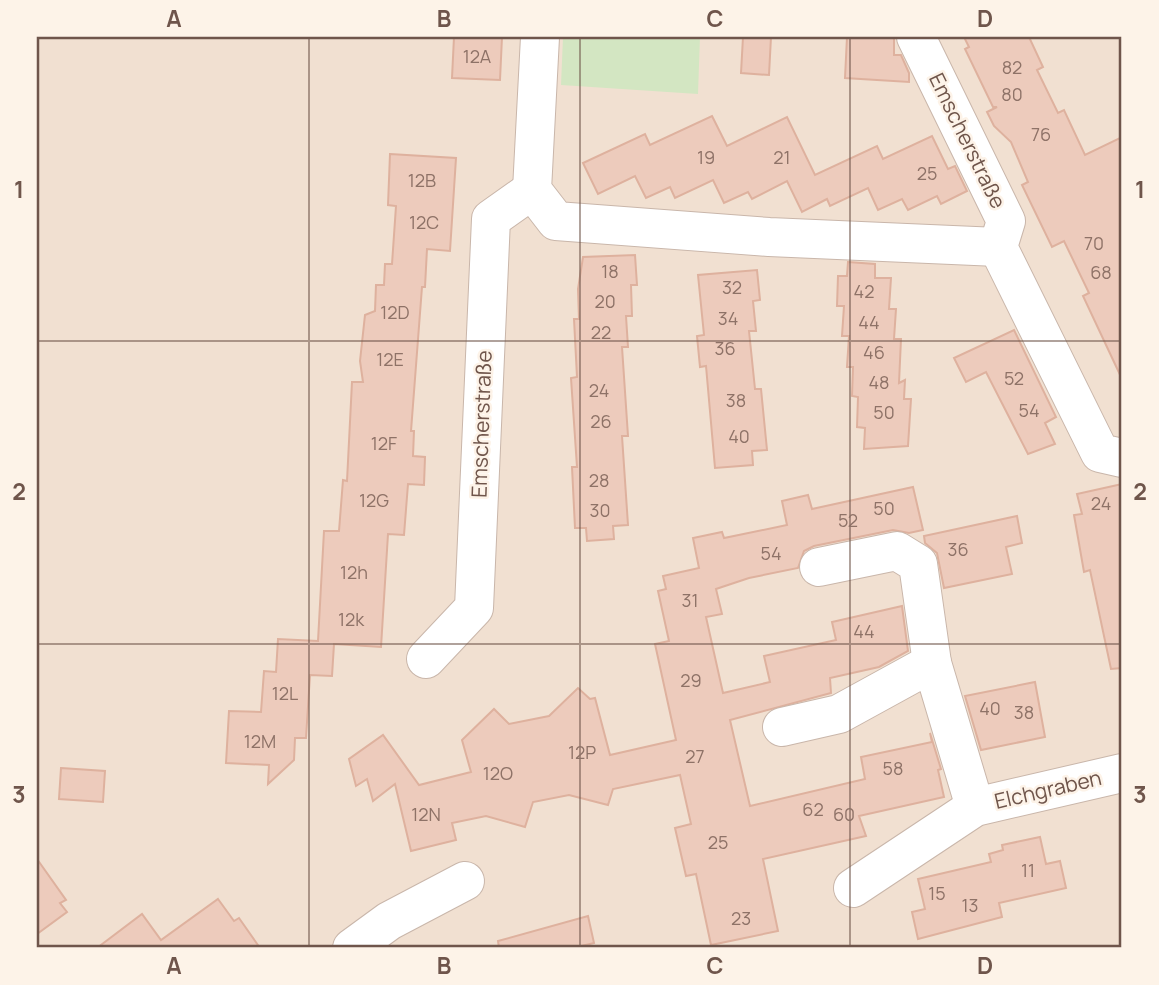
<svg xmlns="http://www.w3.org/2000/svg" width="1159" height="985" font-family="Manrope,sans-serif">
<rect width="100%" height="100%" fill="#faefe2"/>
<!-- residential -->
<rect fill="#f1e0d1" x="37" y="37" width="1085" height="911"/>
<!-- green -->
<polygon fill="#d3e6c2" points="563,37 700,37 698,94 561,85"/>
<!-- building -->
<g fill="#edcbbc" stroke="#deb19e" stroke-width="2">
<polygon points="454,37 502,37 500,80 452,78"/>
<polygon points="743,37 771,37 769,75 741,73"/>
<polygon points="847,37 894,37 894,55 901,55 909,73 909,82 845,78"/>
<polygon points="964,37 1029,37 1043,67 1037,70 1058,113 1064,110 1085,155 1122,137 1122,379 1083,296 1089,293 1064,241 1052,247 1022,185 1028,182 1011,142 994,126 987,112 997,107 993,107 965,49 969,47"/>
<polygon points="712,116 727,146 787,117 815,175 877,146 883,159 932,136 948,169 955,166 967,191 941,204 937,196 908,210 902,199 878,210 868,188 830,206 827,199 802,212 787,181 752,199 748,192 724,203 713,180 675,198 670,187 646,198 635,176 598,194 583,163 645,134 650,145"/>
<polygon points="390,154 456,158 450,251 427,249 425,287 422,287 411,431 414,431 413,456 425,457 424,485 408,484 404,535 388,534 381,647 334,644 332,676 310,675 306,738 295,738 294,760 268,784 269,765 226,763 229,711 261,712 264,671 276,672 278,639 318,641 324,531 339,531 343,480 347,481 352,382 363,382 360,361 365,315 375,311 376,285 384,285 385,264 392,264 396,206 388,205"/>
<polygon points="635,255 637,285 631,285 632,316 626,316 628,347 622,347 628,436 622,436 628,525 613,526 614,539 587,541 586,528 575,528 572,467 577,467 571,378 577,377 574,319 579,319 578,289 583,257"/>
<polygon points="848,262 875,264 875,278 891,278 889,309 896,309 894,339 901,339 899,383 905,380 904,399 911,399 908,446 864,449 865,428 857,427 858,397 852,396 853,367 847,367 849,336 842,336 844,306 837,306 838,276 847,276"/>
<polygon points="757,270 760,300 753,301 756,331 749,331 755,389 761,389 767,450 752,451 753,465 715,468 706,366 700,367 697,336 704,335 698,275"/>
<polygon points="1014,330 1056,417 1045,423 1055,444 1028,454 986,372 966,382 954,358"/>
<polygon points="1122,484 1122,668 1111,669 1090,570 1084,572 1074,515 1082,514 1077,494"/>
<polygon points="913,487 923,530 909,533 893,530 814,546 804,551 798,568 749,578 716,589 722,614 706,617 723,693 770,682 764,656 836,640 832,622 902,606 908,651 879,667 830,678 831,693 730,720 750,806 865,779 861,757 932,742 930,733 941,769 938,770 944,797 859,816 866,836 763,859 778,931 711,945 696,874 686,876 675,828 691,824 680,775 613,789 608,805 569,795 533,802 525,827 486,816 452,823 456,840 411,851 395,784 373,801 367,779 356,786 349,759 383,735 419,785 471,772 462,740 494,709 509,724 549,716 578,688 590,699 595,698 610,755 676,740 655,644 669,641 658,591 666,589 663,576 699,568 693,538 722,532 724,538 787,525 782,501 808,495 812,509"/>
<polygon points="1017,516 1022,543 1006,547 1012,574 944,588 937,553 925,543 924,536"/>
<polygon points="1035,682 1045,737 981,750 965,696"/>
<polygon points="61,768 105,771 103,802 59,799"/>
<polygon points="1040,837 1046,864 1060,861 1066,888 999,903 1002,917 918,939 912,912 925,909 918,879 991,862 989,854 1003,850 1002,845"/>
<polygon points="37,859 66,900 60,903 67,912 37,934"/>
<polygon points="218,899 234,921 239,918 260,948 97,948 142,914 161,940"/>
<polygon points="588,916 594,943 573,948 499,948 498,941"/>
</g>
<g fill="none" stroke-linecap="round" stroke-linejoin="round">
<defs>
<g id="minor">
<polyline points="540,37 532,190 556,221 769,237 998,247"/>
<polyline points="916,37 1006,221 998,247 1100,453 1122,458"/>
<polyline points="819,567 897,551 918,564 932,663"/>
<polyline points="426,659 474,608 491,219 532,190"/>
<polyline points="782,727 839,714 932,663 975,807"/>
<polyline points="853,888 975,807 1122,773"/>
<polyline points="352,948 389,921 465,881"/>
</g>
</defs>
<!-- minor casing -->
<use href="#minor" stroke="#c9b6aa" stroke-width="40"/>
<!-- minor -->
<use href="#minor" stroke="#fff" stroke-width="38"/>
</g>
<!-- grid -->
<path fill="none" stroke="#6f554b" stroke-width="2" stroke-opacity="0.55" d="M 309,37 L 309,948M 580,37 L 580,948M 850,37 L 850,948M 37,341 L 1122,341M 37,644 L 1122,644"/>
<g text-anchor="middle" stroke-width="5" stroke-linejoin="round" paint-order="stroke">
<!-- number labels -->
<g font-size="18" fill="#8e7267">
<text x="477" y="63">12A</text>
<text x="1012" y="74">82</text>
<text x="1012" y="101">80</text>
<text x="1041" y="141">76</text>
<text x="706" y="164">19</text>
<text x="782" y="164">21</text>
<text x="927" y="180">25</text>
<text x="422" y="187">12B</text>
<text x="424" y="229">12C</text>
<text x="1094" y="250">70</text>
<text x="610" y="278">18</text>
<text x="1101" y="279">68</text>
<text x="732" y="294">32</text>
<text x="864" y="298">42</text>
<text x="605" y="308">20</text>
<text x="395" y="319">12D</text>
<text x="728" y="325">34</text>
<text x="869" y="329">44</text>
<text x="601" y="339">22</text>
<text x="725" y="355">36</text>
<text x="874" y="359">46</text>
<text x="390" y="366">12E</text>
<text x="1014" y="385">52</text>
<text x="879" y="389">48</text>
<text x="599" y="397">24</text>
<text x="736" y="407">38</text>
<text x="1029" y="417">54</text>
<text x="884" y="419">50</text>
<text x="601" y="428">26</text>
<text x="739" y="443">40</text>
<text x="384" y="450">12F</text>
<text x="599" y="487">28</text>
<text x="374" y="507">12G</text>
<text x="1101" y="510">24</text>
<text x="884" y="515">50</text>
<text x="600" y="517">30</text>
<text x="848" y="527">52</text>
<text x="958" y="556">36</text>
<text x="771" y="560">54</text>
<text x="354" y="579">12h</text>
<text x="690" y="607">31</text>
<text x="351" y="626">12k</text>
<text x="864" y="638">44</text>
<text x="691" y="687">29</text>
<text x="285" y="700">12L</text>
<text x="990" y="715">40</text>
<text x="1024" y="719">38</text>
<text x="260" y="748">12M</text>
<text x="582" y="759">12P</text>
<text x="695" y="763">27</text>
<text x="893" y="775">58</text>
<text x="498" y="780">12O</text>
<text x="813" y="816">62</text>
<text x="426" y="821">12N</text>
<text x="844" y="821">60</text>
<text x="718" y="849">25</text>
<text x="1028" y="877">11</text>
<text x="937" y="900">15</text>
<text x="970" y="912">13</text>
<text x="741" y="925">23</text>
</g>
<!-- street labels -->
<g font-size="21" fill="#6f554b" stroke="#fdf3e8">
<text transform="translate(967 141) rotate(64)" y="7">Emscherstraße</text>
<text transform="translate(482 424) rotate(-88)" y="7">Emscherstraße</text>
<text transform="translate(1048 790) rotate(-13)" y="7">Elchgraben</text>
</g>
</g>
<!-- border -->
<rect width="1159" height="985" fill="none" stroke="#fdf3e8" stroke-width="77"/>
<rect x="38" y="38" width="1082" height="908" fill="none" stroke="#6f554b" stroke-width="2.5"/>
<g font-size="23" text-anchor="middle" font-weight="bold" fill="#6f554b">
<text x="174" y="27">A</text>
<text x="444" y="27">B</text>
<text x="715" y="27">C</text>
<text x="985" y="27">D</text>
<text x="19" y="198">1</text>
<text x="1140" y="198">1</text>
<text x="19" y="500">2</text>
<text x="1140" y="500">2</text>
<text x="19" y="803">3</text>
<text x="1140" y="803">3</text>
<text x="174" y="974">A</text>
<text x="444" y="974">B</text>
<text x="715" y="974">C</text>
<text x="985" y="974">D</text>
</g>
</svg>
